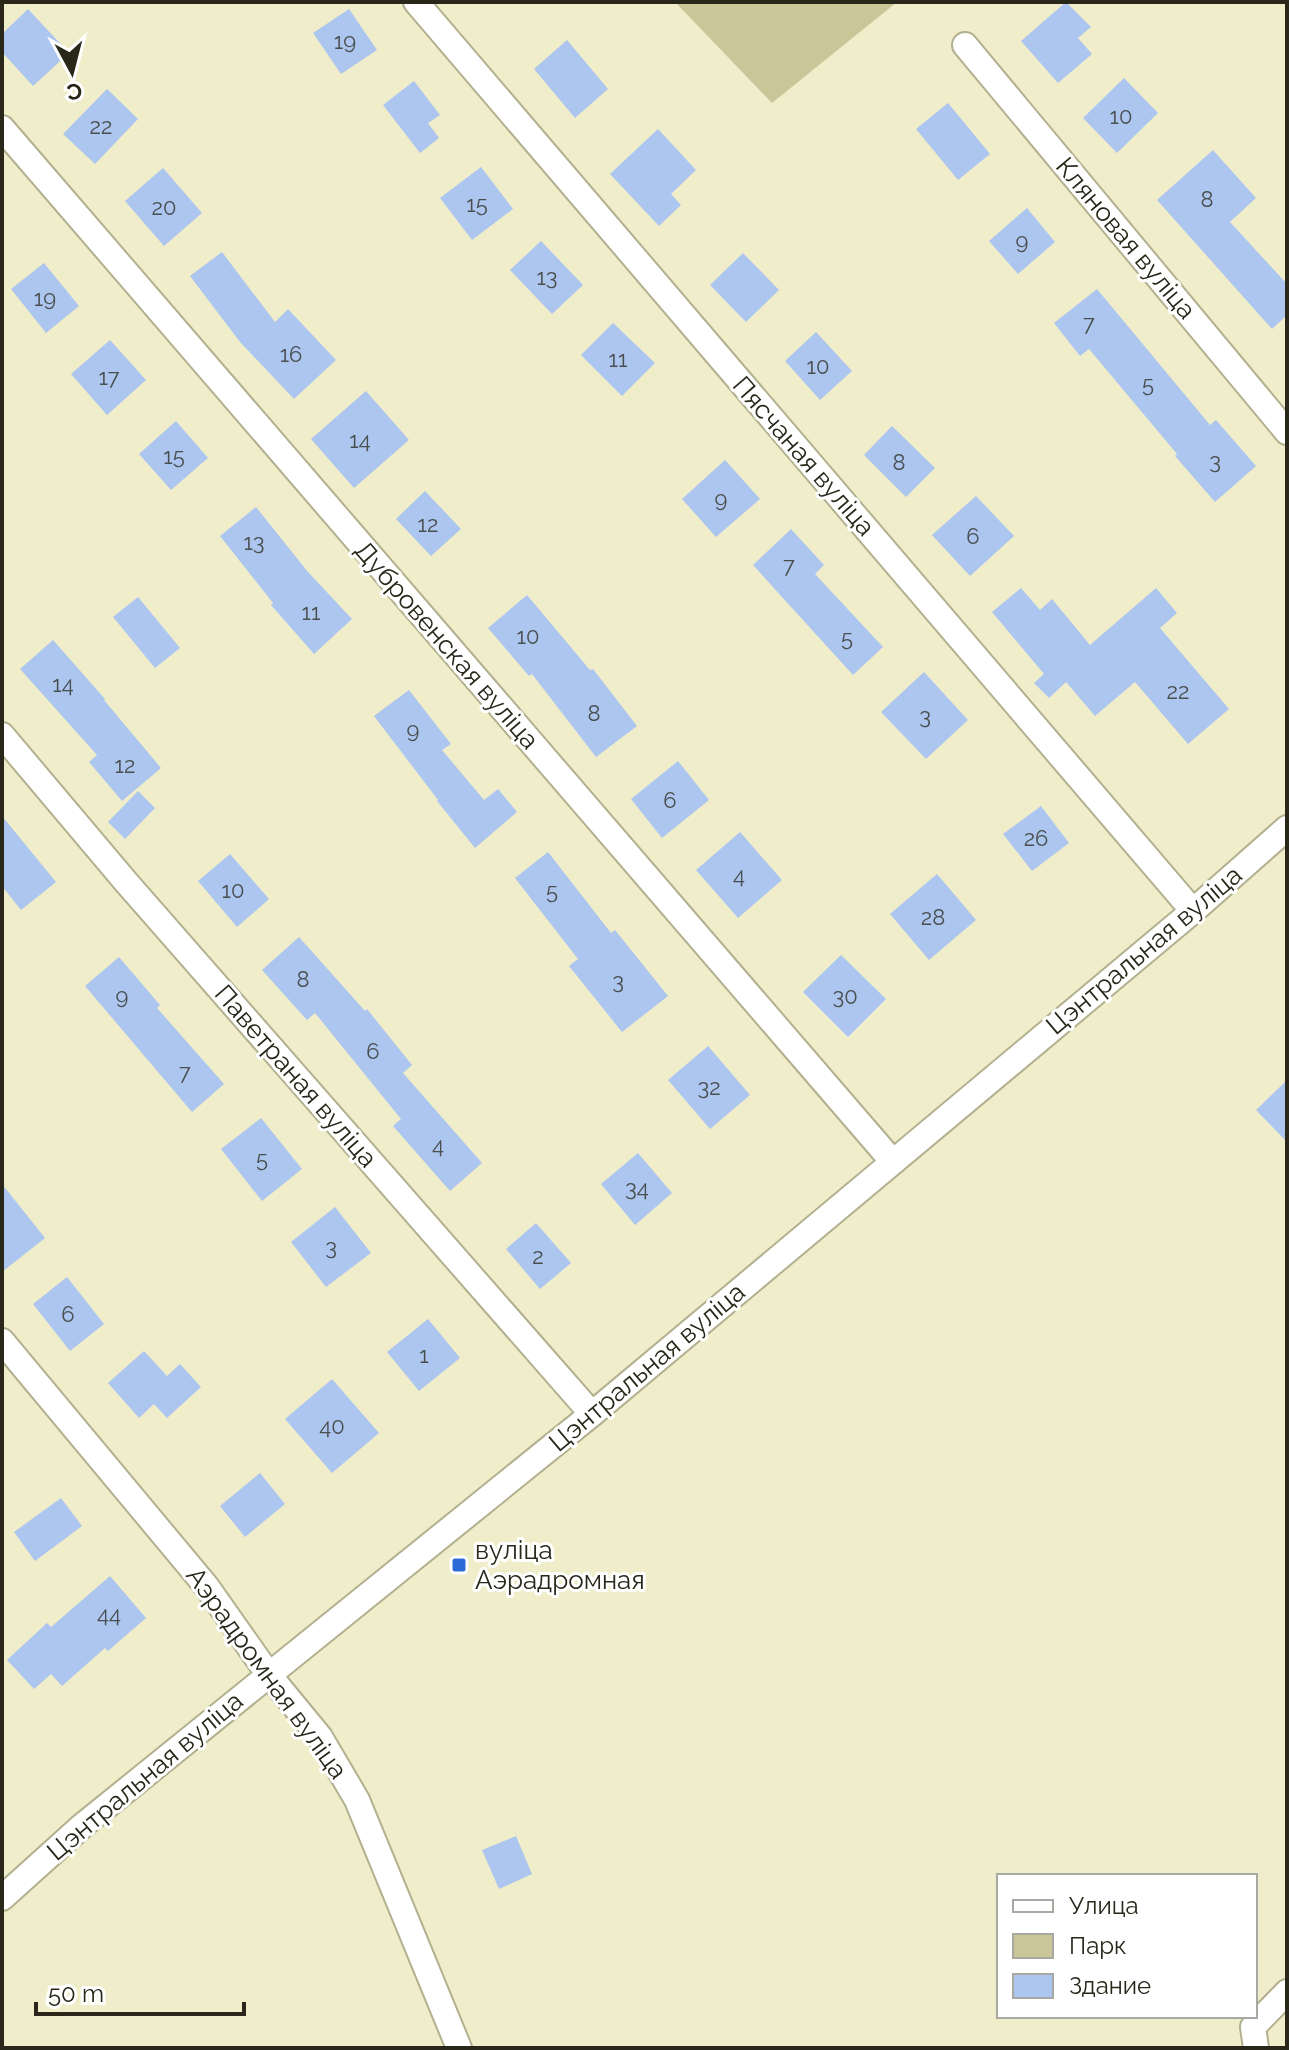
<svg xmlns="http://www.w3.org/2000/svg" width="1289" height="2050" font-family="Raleway,sans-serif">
<rect width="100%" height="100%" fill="#f0edca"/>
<!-- green -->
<polygon fill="#cac69a" points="675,2 897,2 772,103"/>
<!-- building -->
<g fill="#adc6f0">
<polygon points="1066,2 1091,27 1078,38 1092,54 1058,83 1021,41"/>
<polygon points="28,9 69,53 33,86 2,52 2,34"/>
<polygon points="349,9 377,50 341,74 313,33"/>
<polygon points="567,40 608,89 575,118 534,69"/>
<polygon points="1124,78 1158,113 1117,153 1083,118"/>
<polygon points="414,81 440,115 428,123 439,138 420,153 383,105"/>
<polygon points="107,89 138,119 95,164 63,134"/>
<polygon points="948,103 990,154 958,180 916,129"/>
<polygon points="658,129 696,170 671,194 681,205 659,226 610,174"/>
<polygon points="1213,150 1256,198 1230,222 1287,284 1287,315 1272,329 1157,200"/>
<polygon points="481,167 513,209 472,240 440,198"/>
<polygon points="163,168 202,213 164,246 125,201"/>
<polygon points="1027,208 1055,242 1018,274 989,241"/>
<polygon points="541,241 583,285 552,314 510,270"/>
<polygon points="222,252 275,322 288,309 336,360 294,399 240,342 190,276"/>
<polygon points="743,253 779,290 746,322 710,285"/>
<polygon points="44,263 79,306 46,333 11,289"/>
<polygon points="1097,289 1210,425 1216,420 1256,466 1215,502 1175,456 1177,454 1089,349 1080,356 1054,323"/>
<polygon points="613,323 655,363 622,396 581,355"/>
<polygon points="816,332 852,371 820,400 785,361"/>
<polygon points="110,340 146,380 107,415 71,374"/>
<polygon points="366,391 409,440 354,488 311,439"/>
<polygon points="176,421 208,458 171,490 139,454"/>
<polygon points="892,426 935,468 906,497 864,455"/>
<polygon points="725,460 760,499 716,537 682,499"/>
<polygon points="425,491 461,529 431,556 396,519"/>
<polygon points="976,496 1014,536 970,576 932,535"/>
<polygon points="256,507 308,572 352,619 314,654 271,605 273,603 220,536"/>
<polygon points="791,529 824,565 815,574 883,647 853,675 753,565"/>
<polygon points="1021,588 1040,610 1052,599 1090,645 1156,588 1177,613 1160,628 1229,709 1188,744 1135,682 1095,716 1066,682 1049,698 1034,683 1044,674 992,612"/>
<polygon points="527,595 590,670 593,669 637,726 596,757 532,674 529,676 488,628"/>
<polygon points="138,597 180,648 155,668 113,617"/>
<polygon points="53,640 105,699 104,700 161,768 122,801 89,762 97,755 20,669"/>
<polygon points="924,672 968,720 926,759 881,712"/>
<polygon points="409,690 451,744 442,750 484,800 498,789 517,812 475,848 437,801 438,800 374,716"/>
<polygon points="678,761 709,800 662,838 631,799"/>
<polygon points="138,791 155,808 125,839 108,822"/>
<polygon points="1041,806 1069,843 1032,871 1003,834"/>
<polygon points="2,816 56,882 21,910 2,886"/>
<polygon points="740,832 782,880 738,918 696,870"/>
<polygon points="548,852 611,933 615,930 668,996 622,1032 569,966 578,959 515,878"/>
<polygon points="230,854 269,899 237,927 198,881"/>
<polygon points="937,874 976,920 929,960 890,914"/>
<polygon points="299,937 365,1011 367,1009 412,1065 403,1073 482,1163 450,1191 393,1126 401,1119 315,1013 307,1020 262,970"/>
<polygon points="841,955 886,999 848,1037 803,992"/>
<polygon points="119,957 160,1005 157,1008 224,1084 192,1112 85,986"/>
<polygon points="708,1046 750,1095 710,1129 668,1080"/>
<polygon points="1287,1080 1287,1142 1256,1110"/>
<polygon points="261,1118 302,1169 262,1201 221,1149"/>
<polygon points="638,1153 672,1193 635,1225 601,1184"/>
<polygon points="2,1184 45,1238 2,1272"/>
<polygon points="335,1207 371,1253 326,1287 291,1242"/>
<polygon points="536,1223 571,1263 540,1289 506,1249"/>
<polygon points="67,1277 104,1324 70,1351 33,1304"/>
<polygon points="428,1319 460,1358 419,1391 387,1352"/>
<polygon points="144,1351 167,1376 180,1364 201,1387 167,1418 154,1404 139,1418 108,1383"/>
<polygon points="332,1379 379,1433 332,1473 285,1419"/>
<polygon points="260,1473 285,1504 245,1537 220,1506"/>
<polygon points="61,1498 82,1526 35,1561 14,1532"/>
<polygon points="110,1576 146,1618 108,1651 105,1648 62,1686 51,1674 34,1689 7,1660 47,1623 51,1627"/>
<polygon points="516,1836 532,1874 499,1889 482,1850"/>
</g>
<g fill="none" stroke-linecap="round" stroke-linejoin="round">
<defs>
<g id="minor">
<polyline points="416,2 1193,911"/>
<polyline points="965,45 1287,432"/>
<polyline points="2,128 893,1162"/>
<polyline points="2,735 126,882 592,1414"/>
<polyline points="2,1341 207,1587 269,1675 320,1737 357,1800 459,2048"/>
<polyline points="2,1898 82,1826 592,1414 1193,911 1287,828"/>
<polyline points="1256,2048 1253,2027 1287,1992"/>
</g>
</defs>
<!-- minor casing -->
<use href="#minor" stroke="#b2b08e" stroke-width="28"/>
<!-- minor -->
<use href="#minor" stroke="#fff" stroke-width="24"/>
</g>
<!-- markers -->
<rect fill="#2d6bd8" stroke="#fff" stroke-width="3" x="451" y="1557" width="16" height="16" rx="4"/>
<g text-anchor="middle" stroke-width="6" stroke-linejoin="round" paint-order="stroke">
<!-- number labels -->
<g font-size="22" fill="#494f4f">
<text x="345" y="49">19</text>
<text x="1121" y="124">10</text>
<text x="101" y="134">22</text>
<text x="1207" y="207">8</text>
<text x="477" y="212">15</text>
<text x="164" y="215">20</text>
<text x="1022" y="249">9</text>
<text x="547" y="285">13</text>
<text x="45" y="306">19</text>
<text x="1089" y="331">7</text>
<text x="291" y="362">16</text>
<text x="618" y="367">11</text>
<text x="818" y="374">10</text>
<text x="109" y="385">17</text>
<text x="1148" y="392">5</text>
<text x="360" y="448">14</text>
<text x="174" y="464">15</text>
<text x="1215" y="469">3</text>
<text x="899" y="470">8</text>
<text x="721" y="507">9</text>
<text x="428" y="532">12</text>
<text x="973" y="544">6</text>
<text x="254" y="550">13</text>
<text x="789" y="573">7</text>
<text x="311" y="620">11</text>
<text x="528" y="644">10</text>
<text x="847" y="646">5</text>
<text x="63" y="692">14</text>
<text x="1178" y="699">22</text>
<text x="594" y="721">8</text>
<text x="925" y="724">3</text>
<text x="413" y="738">9</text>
<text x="125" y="773">12</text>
<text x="670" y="808">6</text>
<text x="1036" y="846">26</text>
<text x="739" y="883">4</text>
<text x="233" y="898">10</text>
<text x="552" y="899">5</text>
<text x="933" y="925">28</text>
<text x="303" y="987">8</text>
<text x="618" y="989">3</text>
<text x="122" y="1004">9</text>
<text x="845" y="1004">30</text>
<text x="373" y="1059">6</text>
<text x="185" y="1080">7</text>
<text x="709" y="1095">32</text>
<text x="438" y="1153">4</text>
<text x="262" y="1167">5</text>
<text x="637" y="1196">34</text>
<text x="331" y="1255">3</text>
<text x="538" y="1264">2</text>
<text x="68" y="1322">6</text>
<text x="424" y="1363">1</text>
<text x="332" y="1434">40</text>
<text x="109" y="1622">44</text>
</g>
<!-- street labels -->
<g font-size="26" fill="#282719" stroke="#fff">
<text transform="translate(1126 238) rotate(50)" y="9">Кляновая вуліца</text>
<text transform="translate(804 456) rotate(49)" y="9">Пясчаная вуліца</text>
<text transform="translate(447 645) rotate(49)" y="9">Дубровенская вуліца</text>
<text transform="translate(1144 950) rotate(-40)" y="9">Цэнтральная вуліца</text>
<text transform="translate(296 1076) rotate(49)" y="9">Паветраная вуліца</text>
<text transform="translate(647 1367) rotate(-40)" y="9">Цэнтральная вуліца</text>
<text transform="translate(267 1673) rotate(54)" y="9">Аэрадромная вуліца</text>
<text transform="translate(145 1776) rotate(-40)" y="9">Цэнтральная вуліца</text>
</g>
<!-- poi labels -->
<g font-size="26" fill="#282719" stroke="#fff" text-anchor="start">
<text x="475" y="1559">вуліца<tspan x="475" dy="30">Аэрадромная</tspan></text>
</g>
</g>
<!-- border -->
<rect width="1289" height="2050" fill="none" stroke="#282719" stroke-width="8"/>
<!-- legend -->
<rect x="997" y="1874" width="260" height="144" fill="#ffffff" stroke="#a9a9a3" stroke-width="2"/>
<rect x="1013" y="1900" width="40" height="12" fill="#ffffff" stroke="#a9a9a3" stroke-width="2"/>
<text x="1069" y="1914" font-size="24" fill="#282719">Улица</text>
<rect x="1013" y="1934" width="40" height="24" fill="#cac69a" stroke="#a9a9a3" stroke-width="2"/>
<text x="1069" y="1954" font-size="24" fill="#282719">Парк</text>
<rect x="1013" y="1974" width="40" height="24" fill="#adc6f0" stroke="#a9a9a3" stroke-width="2"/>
<text x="1069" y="1994" font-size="24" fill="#282719">Здание</text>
<!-- north arrow -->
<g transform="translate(72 72) rotate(173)" stroke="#ffffff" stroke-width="6" paint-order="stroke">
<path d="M0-6L14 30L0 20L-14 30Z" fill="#282719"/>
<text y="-12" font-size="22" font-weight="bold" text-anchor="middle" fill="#282719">С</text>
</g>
<!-- scale -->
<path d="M36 2002v12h208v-12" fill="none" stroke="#282719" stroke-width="4"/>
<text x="48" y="2002" font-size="24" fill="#282719" stroke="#ffffff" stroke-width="6" paint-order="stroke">50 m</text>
</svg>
